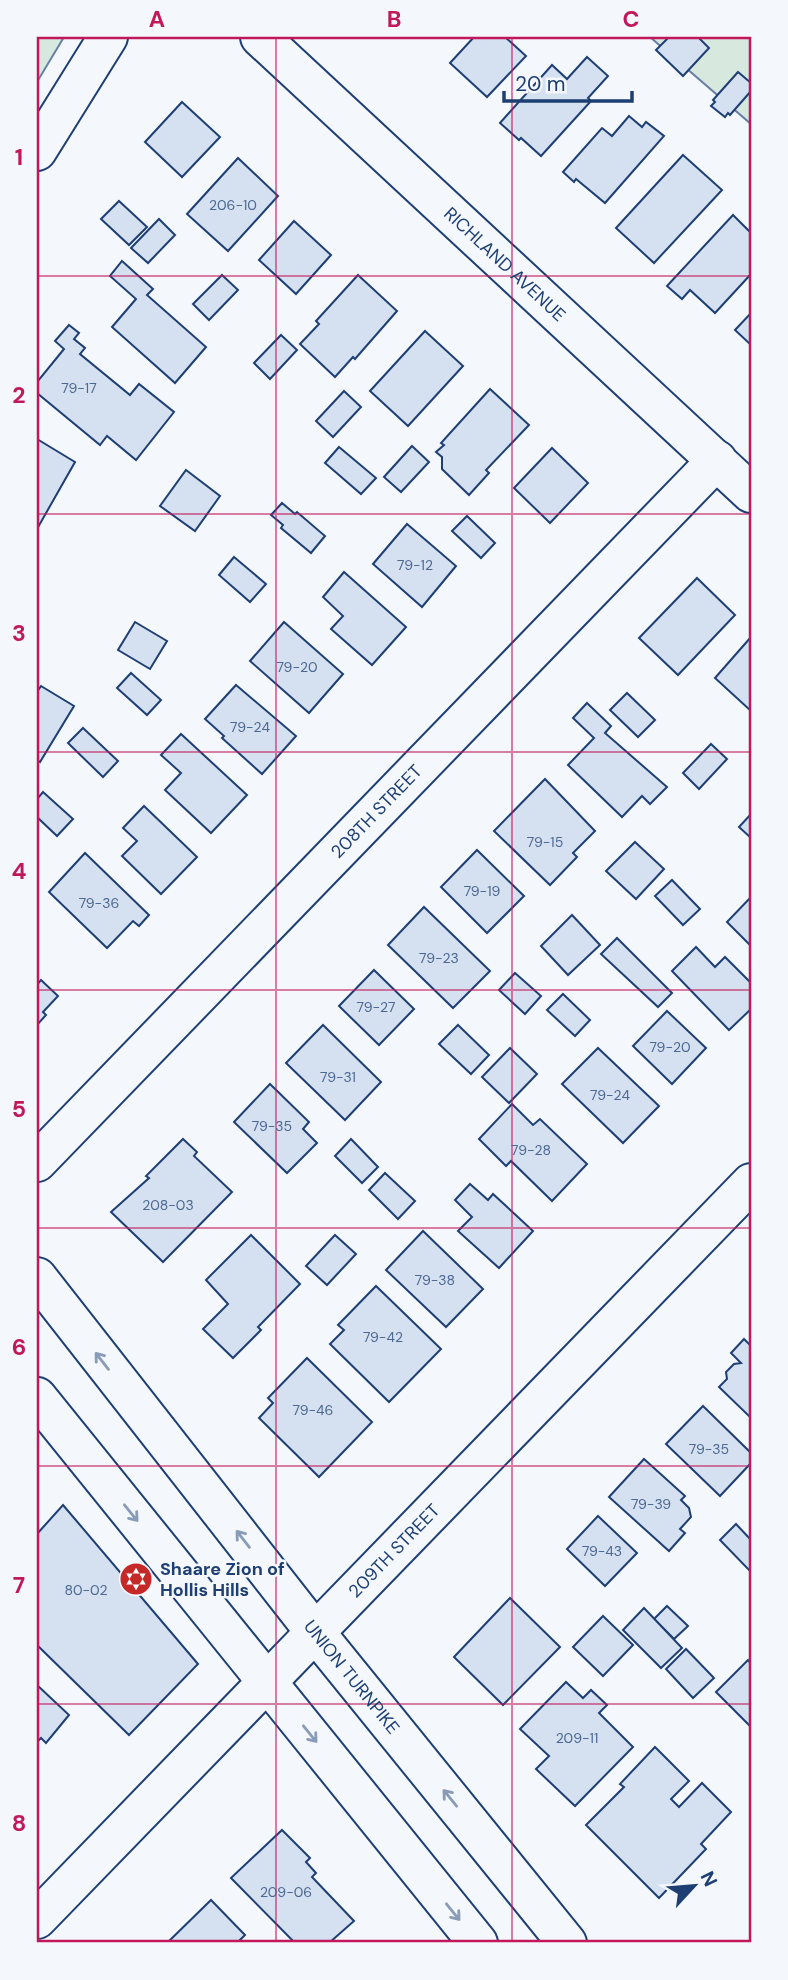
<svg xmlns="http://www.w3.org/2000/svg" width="788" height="1980" font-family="'DM Sans',sans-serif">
<rect width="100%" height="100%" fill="#f4f7fb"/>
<!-- green -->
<g fill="#d7e8df" stroke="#687fa3" stroke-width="2">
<polygon points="37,37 64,37 37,82"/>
<polygon points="650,37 751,37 751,124"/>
</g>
<!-- building -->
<g fill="#d5e0f0" stroke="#1d3f73" stroke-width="2">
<polygon points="474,37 505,37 526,56 487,97 450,63"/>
<polygon points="669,37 698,37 709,48 683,76 656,50"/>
<polygon points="587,57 608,76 588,98 591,101 541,156 521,138 519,140 500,123 552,65 567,79"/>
<polygon points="738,72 751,83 751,91 730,115 728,113 725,117 711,106 715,102 713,100"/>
<polygon points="182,102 220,137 182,177 145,142"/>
<polygon points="629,116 642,127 646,122 664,136 605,203 576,179 574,182 563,172 602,128 612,136"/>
<polygon points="683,155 722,190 654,263 616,228"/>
<polygon points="238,158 278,196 228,251 187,214"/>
<polygon points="119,201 147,227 129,245 101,219"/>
<polygon points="733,215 751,233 751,274 715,313 690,290 682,299 667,286"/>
<polygon points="159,219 175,235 148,263 131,248"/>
<polygon points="294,221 331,255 296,294 259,260"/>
<polygon points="122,261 153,289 147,295 206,347 175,383 112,327 136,299 110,276"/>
<polygon points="222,275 238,290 209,320 193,304"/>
<polygon points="358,275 397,311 355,359 353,357 335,377 300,344 319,324 316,321"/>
<polygon points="751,313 751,345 735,330"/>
<polygon points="69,325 79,333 74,339 85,348 80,354 130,395 139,384 174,412 136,460 107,436 100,445 37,393 37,382 64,349 55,341"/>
<polygon points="425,331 463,366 408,426 370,391"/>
<polygon points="281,335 297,350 270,379 254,363"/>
<polygon points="490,389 529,425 486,470 489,473 469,495 442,469 442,457 436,452 444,445 441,443"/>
<polygon points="344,391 361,407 333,437 316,421"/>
<polygon points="37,439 75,462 37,529"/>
<polygon points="412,446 429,462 401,492 384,477"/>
<polygon points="339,447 376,478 361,494 325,463"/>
<polygon points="552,448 588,483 550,523 514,488"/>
<polygon points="186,470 220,496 195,531 160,506"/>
<polygon points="282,503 295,514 297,512 325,536 311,553 281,528 283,525 271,515"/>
<polygon points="467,516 495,543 481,558 452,531"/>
<polygon points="407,524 456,566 422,607 373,564"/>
<polygon points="234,557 266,584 250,602 219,575"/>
<polygon points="344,572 406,627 372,665 331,629 343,616 323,597"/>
<polygon points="697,578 735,615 678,675 639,638"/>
<polygon points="135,622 167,641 150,669 118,650"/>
<polygon points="284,622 343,674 309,713 250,661"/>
<polygon points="751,637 751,711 715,678"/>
<polygon points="131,673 161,700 147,715 117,688"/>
<polygon points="236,685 296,736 262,774 222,738 224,736 205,719"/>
<polygon points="41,686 74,706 40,762 37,760 37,692"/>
<polygon points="627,693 655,720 638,737 610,710"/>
<polygon points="587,703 611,726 605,733 667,787 650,804 642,796 622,817 568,765 594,738 573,718"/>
<polygon points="83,728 118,761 103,777 68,743"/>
<polygon points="181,734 247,795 211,833 165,790 181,773 161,755"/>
<polygon points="711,744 727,759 699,789 683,773"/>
<polygon points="545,779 595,831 573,853 577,857 550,885 494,831"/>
<polygon points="43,792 73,819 57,836 37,817 37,799"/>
<polygon points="144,806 197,857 161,894 122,856 137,841 123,828"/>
<polygon points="751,814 751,838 739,827"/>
<polygon points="635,842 664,869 636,899 606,871"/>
<polygon points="477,850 524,896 487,933 441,887"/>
<polygon points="85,853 149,915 139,926 133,921 107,948 49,892"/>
<polygon points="672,880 700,909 683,925 655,896"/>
<polygon points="751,897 751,946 727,922"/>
<polygon points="424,907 490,971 453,1008 388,945"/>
<polygon points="572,915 600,945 568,975 541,946"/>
<polygon points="617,938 672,993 658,1007 601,954"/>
<polygon points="696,947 715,967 725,957 751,983 751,1009 729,1030 672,971"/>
<polygon points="374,970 414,1009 379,1045 339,1006"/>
<polygon points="515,973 541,996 525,1014 499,990"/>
<polygon points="41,980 58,996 43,1012 46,1015 37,1025 37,985"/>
<polygon points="563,994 590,1020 575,1036 547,1010"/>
<polygon points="667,1011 706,1048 672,1084 633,1046"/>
<polygon points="323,1025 381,1082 345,1120 286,1063"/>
<polygon points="458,1025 489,1055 471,1074 439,1044"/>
<polygon points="510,1048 537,1074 509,1103 482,1077"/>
<polygon points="598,1048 659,1106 623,1143 562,1084"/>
<polygon points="270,1084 309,1122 303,1129 317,1143 287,1173 234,1122"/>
<polygon points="512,1104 533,1125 540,1119 587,1164 552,1201 511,1161 506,1166 479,1139"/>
<polygon points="183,1139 197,1152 194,1156 232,1192 163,1262 111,1212 149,1178 146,1176"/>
<polygon points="351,1139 378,1167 362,1183 335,1156"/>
<polygon points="385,1173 415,1201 398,1219 369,1190"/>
<polygon points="470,1184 488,1200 493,1194 533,1231 499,1268 458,1231 472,1217 455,1200"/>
<polygon points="423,1231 483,1289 446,1327 386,1270"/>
<polygon points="251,1235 300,1284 258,1327 261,1330 233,1358 203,1329 228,1304 206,1280"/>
<polygon points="335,1235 356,1254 327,1285 306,1266"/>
<polygon points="376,1286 441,1349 389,1402 330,1344 344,1330 338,1325"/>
<polygon points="744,1339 751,1346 751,1418 719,1387 727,1379 726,1372 734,1364 741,1363 731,1353"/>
<polygon points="307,1358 372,1422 319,1477 259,1418 273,1403 268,1398"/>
<polygon points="703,1406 751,1453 751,1463 720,1496 666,1444"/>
<polygon points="644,1459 685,1496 681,1500 689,1508 691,1517 680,1529 685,1533 669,1551 609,1497"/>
<polygon points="63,1505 198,1664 129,1735 37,1645 37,1534"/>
<polygon points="598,1516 637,1553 605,1586 567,1549"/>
<polygon points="736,1524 751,1540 751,1567 749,1570 720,1540"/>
<polygon points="510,1598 560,1647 503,1705 454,1657"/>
<polygon points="667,1606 688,1626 674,1639 654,1619"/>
<polygon points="644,1608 682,1648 661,1668 623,1630"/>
<polygon points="603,1616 633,1645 603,1676 573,1647"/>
<polygon points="686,1649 714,1678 693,1698 666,1669"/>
<polygon points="748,1660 751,1664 751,1727 716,1692"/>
<polygon points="566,1682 583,1698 591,1690 607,1705 599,1713 633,1747 575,1806 536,1769 549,1756 520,1729"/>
<polygon points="37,1685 69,1715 46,1743 41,1738 37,1742"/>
<polygon points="655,1747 689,1781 671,1799 679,1807 702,1783 731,1812 701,1844 706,1849 659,1898 586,1825 624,1787 620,1784"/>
<polygon points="282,1830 310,1858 306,1862 316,1873 312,1877 354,1921 329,1943 295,1943 231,1878"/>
<polygon points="211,1900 245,1935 240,1940 244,1943 167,1943"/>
</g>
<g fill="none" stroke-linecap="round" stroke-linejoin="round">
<defs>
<g id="minor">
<path id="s1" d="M 260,37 L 751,493"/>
<polyline points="37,151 108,37"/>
<path id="s2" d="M 37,1162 L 717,460"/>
<path id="s3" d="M 37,1919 L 751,1183"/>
</g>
<g id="major">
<path id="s4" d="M 37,1277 L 315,1632 L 567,1943"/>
<polyline points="37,1397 478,1943"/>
</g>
</defs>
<!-- minor casing -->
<use href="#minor" stroke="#1d3f73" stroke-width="42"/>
<!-- major casing -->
<use href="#major" stroke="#1d3f73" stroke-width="42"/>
<!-- minor -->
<use href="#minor" stroke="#f4f7fb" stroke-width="38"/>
<!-- major -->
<use href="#major" stroke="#f4f7fb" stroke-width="38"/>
</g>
<!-- one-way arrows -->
<defs><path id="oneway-shaft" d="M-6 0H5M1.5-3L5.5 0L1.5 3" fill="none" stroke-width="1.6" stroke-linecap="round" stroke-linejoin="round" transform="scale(1.75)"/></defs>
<g stroke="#889bb7">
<use href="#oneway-shaft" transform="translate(102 1361) rotate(-128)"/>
<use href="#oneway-shaft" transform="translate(131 1513) rotate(51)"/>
<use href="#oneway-shaft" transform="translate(243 1539) rotate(-128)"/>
<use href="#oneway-shaft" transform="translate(310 1734) rotate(51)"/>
<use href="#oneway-shaft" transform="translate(450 1798) rotate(-129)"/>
<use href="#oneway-shaft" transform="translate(453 1912) rotate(51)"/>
</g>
<!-- grid -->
<path fill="none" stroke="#c2185b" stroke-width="2" stroke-opacity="0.55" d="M 276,37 L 276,1943M 512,37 L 512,1943M 37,276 L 751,276M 37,514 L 751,514M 37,752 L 751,752M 37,990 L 751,990M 37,1228 L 751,1228M 37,1466 L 751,1466M 37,1704 L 751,1704"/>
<!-- icons -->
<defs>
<symbol id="synagogue-disc" viewBox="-11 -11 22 22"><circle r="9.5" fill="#c62828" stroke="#f4f7fb"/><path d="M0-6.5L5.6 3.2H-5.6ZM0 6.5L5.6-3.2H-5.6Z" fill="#fff"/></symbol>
</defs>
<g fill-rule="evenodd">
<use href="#synagogue-disc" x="117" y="1560" width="38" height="38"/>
</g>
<g text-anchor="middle" stroke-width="5" stroke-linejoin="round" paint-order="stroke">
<!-- number labels -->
<g font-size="14" fill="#4b6792">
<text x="233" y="210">206-10</text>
<text x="79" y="393">79-17</text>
<text x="415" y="570">79-12</text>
<text x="297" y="672">79-20</text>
<text x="250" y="732">79-24</text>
<text x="545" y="847">79-15</text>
<text x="482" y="896">79-19</text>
<text x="99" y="908">79-36</text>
<text x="439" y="963">79-23</text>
<text x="376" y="1012">79-27</text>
<text x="670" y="1052">79-20</text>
<text x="338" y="1082">79-31</text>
<text x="610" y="1100">79-24</text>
<text x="272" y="1131">79-35</text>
<text x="531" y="1155">79-28</text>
<text x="168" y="1210">208-03</text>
<text x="435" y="1285">79-38</text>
<text x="383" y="1342">79-42</text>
<text x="313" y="1415">79-46</text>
<text x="709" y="1454">79-35</text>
<text x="651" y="1509">79-39</text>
<text x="602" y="1556">79-43</text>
<text x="86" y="1595">80-02</text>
<text x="577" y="1743">209-11</text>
<text x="286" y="1897">209-06</text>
</g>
<!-- street labels -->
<g font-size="18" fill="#1d3f73" stroke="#f4f7fb">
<text dy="6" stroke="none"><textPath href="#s1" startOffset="334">RICHLAND AVENUE</textPath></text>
<text dy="6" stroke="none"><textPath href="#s2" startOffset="488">208TH STREET</textPath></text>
<text dy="6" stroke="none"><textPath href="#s3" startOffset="513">209TH STREET</textPath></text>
<text dy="6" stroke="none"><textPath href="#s4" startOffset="509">UNION TURNPIKE</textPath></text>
</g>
<!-- poi labels -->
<g font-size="18" font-weight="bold" fill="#1d3f73" stroke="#f4f7fb" text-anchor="start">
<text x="160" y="1575">Shaare Zion of<tspan x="160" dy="21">Hollis Hills</tspan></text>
</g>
</g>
<!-- border -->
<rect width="788" height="1980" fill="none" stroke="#f4f7fb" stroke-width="77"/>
<!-- north arrow -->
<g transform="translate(694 1886) rotate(64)" stroke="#f4f7fb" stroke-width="5" paint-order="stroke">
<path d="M0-5L12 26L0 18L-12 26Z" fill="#1d3f73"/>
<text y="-10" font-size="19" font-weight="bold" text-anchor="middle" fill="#1d3f73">N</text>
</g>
<!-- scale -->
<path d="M504 91v10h128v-10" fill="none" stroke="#1d3f73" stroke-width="3.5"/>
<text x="515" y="91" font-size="21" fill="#1d3f73" stroke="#f4f7fb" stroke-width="5" paint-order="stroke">20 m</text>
<rect x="38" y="38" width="712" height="1903" fill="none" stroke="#c2185b" stroke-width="2.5"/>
<g font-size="23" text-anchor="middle" font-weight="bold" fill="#c2185b">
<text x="157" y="27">A</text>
<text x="394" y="27">B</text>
<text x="631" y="27">C</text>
<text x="19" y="165">1</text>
<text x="19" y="403">2</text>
<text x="19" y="641">3</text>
<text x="19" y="879">4</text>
<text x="19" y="1117">5</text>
<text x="19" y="1355">6</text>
<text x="19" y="1593">7</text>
<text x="19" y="1831">8</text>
</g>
</svg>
